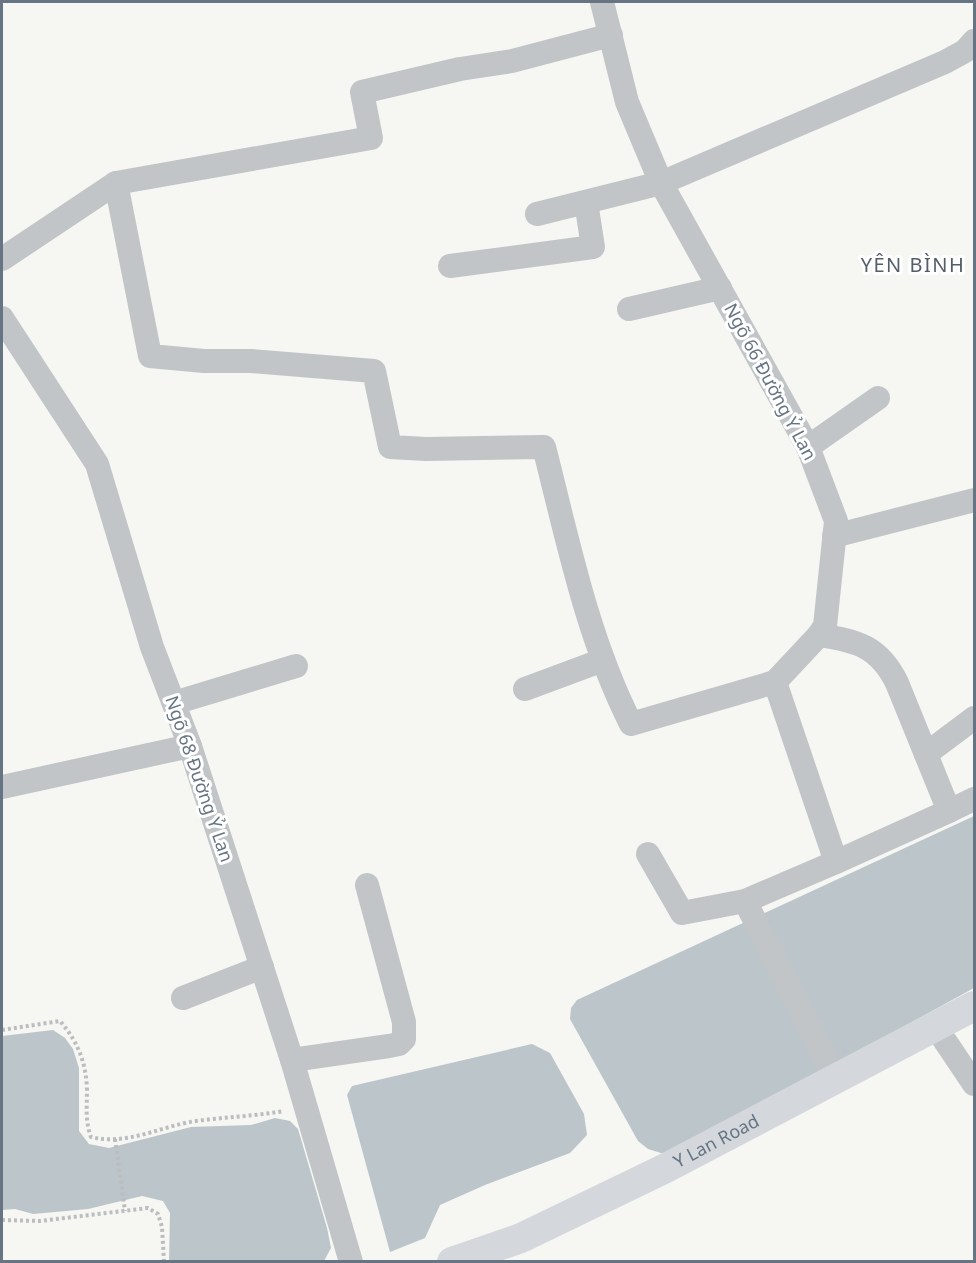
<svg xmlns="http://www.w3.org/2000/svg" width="976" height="1263" font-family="'Noto Sans',sans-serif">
<rect width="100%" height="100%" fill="#f6f6f3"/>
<!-- water -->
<g fill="#bbc5ca">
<polygon points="974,816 974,988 863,1049 664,1154 648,1149 638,1141 570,1019 571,1008 577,1000"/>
<polygon points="53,1030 65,1038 73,1049 79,1068 79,1131 89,1144 109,1148 191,1127 251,1125 275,1118 290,1121 298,1129 327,1228 331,1248 324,1261 169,1261 170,1213 163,1201 142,1196 88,1209 33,1214 15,1209 2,1210 2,1036"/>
<polygon points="532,1044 550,1053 584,1114 587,1135 570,1153 485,1185 440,1205 425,1238 390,1252 347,1095 352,1086"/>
</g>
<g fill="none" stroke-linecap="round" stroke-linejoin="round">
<!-- path -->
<g stroke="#bbbdbf" stroke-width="4" stroke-dasharray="3 3" stroke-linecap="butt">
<path d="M 2,1030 L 60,1021 C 78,1042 86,1062 87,1090 C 87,1107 85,1121 91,1137 C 127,1146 161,1126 196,1121 C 226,1117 255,1116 284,1111"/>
<polyline points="115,1139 125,1211"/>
<polyline points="2,1220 40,1221 148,1208 158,1214 162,1227 164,1262"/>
</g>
<!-- minor -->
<g stroke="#c1c5c8" stroke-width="24">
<polyline points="602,2 627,102 661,183 808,447 836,521 825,626 819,635 775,682 836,862 745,901 835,1078"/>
<path d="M 116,183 L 150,356 L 204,361 L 251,361 L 374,371 L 390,447 L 426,449 L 544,447 C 568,541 587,637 631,724 L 775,682"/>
<polyline points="537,214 661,183 945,62 965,51 974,41"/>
<polyline points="2,259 116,183 371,138 362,92 460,69 512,61 611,35"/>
<polyline points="450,266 593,247 586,202"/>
<polyline points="629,309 720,288"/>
<polyline points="2,318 97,464 152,647 190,746 292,1060 351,1262"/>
<polyline points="808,447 878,398"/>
<polyline points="834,536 974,500"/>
<path d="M 819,635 C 857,641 879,646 897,683 L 949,811 L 974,799"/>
<polyline points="525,689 603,660"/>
<polyline points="174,703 296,666"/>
<polyline points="926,754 974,718"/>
<polyline points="2,787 190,746"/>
<polyline points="648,854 682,913 745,901"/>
<polyline points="836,862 949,811"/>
<polyline points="183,998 262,967"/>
<polyline points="935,1026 974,1084"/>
<polyline points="292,1060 389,1046 399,1044 404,1039 404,1022 367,885"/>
</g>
<!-- major -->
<path stroke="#d4d8dc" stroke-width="30" id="s1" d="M 452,1262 L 521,1238 L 666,1168 L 974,1006"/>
</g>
<g text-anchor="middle" stroke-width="6" stroke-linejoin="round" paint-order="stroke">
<!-- street labels -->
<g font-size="18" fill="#667483" stroke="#fff">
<text transform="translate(770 382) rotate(62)" y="6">Ngõ 66 Đường Ỷ Lan</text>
<text transform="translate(199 779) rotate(71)" y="6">Ngõ 68 Đường Ỷ Lan</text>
<text dy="6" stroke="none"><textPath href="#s1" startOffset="291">Y Lan Road</textPath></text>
</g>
<!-- neighbourhood labels -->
<g font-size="20" letter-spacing="1.5" fill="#545e68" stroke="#fff">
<text x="913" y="272">YÊN BÌNH</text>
</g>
</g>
<!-- border -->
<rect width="976" height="1263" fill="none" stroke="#667483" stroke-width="6"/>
</svg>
